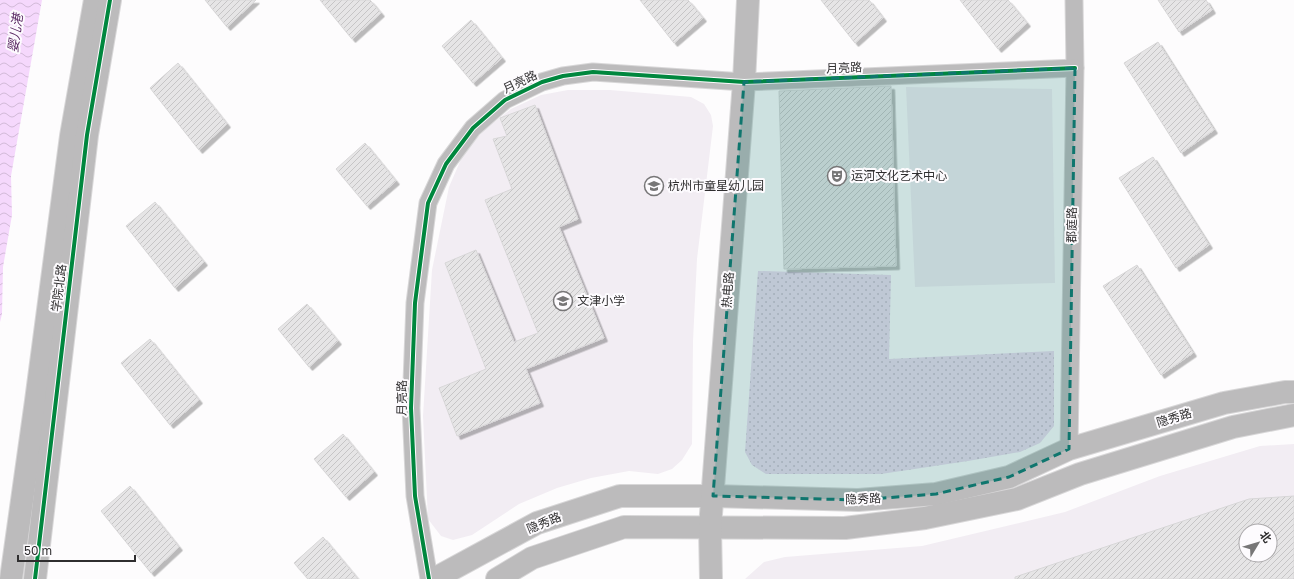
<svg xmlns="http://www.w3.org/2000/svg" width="1294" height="579" font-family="'Golos Text','Noto Sans SC',sans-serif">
<defs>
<pattern id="park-dots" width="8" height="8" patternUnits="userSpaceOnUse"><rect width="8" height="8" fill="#ebdcef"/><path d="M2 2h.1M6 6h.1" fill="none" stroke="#cabdcd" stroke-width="1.8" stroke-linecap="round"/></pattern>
<pattern id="water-waves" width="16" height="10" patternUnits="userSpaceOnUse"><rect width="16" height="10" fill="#f5d8fc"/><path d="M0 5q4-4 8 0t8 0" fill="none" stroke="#d2bad8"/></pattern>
<pattern id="building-hatch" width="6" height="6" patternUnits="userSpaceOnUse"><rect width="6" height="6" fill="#e6e5e6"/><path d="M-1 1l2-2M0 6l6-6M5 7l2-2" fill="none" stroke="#c6c5c6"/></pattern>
<filter id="shadow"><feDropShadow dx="3.5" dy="3.5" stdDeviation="0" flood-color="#0004"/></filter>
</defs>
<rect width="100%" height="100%" fill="#fdfcfd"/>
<!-- built -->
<g fill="#f2edf3" fill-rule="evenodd">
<polygon points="906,87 1052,89 1055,283 915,287"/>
<polygon points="568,90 610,90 691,97 704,104 711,115 713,126 697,259 693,341 692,444 682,460 672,469 658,474 629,471 591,478 557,488 519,504 472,535 453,540 441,536 428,519 423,416 432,270 449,187 462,157 484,130 511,109 541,95"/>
<path d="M 1294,444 L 1294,579 L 745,579 L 764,562 L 785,557 L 922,546 L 1065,512 L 1160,476 L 1260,446 ZM 1246,531 L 1270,531 L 1270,555 L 1246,555 Z"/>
</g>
<!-- park -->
<polygon fill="url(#park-dots)" points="758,271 891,275 889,359 1054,351 1054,426 1040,443 1020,452 968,461 881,474 766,474 752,465 745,452"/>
<!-- water -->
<polygon fill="url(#water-waves)" points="0,0 42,0 11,176 12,215 3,267 2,314 0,322"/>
<!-- building -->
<g fill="url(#building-hatch)" stroke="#d8d7d8" fill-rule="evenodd" filter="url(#shadow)">
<polygon points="205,0 256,0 227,27"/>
<polygon points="320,0 370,0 381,13 352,39"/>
<polygon points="640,0 688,0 703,18 674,43"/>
<polygon points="821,0 869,0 883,18 855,43"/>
<polygon points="960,0 1008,0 1027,23 998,49"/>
<polygon points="1158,0 1206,0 1212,10 1179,32"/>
<polygon points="471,20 502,58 473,83 442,46"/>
<polygon points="1158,42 1214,130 1181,153 1124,63"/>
<polygon points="178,63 227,124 199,150 150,88"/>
<polygon points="891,86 896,266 784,269 779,91"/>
<polygon points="535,105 578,219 559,227 604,338 526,369 540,403 457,436 439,388 486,369 445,263 476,250 514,342 538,333 485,200 512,189 493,139 507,136 500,118"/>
<polygon points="365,143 396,181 367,206 336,169"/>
<polygon points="1153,157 1209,245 1176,268 1119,178"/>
<polygon points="155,202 204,262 175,288 126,226"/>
<polygon points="1137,265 1193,353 1161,375 1103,286"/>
<polygon points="307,304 338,341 309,367 278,329"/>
<polygon points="150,339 199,400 170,425 121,363"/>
<polygon points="343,434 374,472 346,497 314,459"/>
<polygon points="130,486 179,547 151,573 101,511"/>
<path d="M 1294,496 L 1294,579 L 1015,579 L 1015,577 L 1249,499 ZM 1246,531 L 1270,531 L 1270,555 L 1246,555 Z"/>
<polygon points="323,537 358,579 308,579 294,563"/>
</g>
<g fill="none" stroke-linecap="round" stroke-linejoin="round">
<defs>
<g id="street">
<polyline points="1069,449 1075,68 1074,0"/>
<polyline points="429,579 415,496 411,408 415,303 428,203 446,164 473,128 505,100 542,82 563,76 593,72 744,82 1075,68"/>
</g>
<g id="secondary">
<polyline points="11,579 36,401 71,136 95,0"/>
<polyline points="35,579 87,135 110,0"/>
<polyline points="434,579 537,523 620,496 713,496 858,500 936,494 1009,477 1069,449 1224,403 1285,392 1294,392"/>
<polyline points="497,579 532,558 624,527 845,528 925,518 1017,499 1080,474 1233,427 1294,415"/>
<polyline points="711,579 710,527 744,82 748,0"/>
</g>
</defs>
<!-- street casing -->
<use href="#street" stroke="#d8d7d8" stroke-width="19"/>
<!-- secondary casing -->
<use href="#secondary" stroke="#d8d7d8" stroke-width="24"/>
<!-- street -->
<use href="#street" stroke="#bcbbbc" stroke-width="17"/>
<!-- secondary -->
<use href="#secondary" stroke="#bcbbbc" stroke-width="22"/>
<defs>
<g id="cycleway">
<polyline points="35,579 87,135 110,0"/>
<polyline points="429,579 415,496 411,408 415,303 428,203 446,164 473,128 505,100 542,82 563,76 593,72 744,82 1075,68"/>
</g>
</defs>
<!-- cycleway casing -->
<use href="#cycleway" stroke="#fdfbfe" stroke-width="6"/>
<!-- cycleway -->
<use href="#cycleway" stroke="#00873e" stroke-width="4"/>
</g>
<!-- marked area -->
<path fill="#0f766e" fill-opacity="0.2" stroke="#0f766e" stroke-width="3" stroke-dasharray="8 5" stroke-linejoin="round" d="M 1075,68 L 1069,449 L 1009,477 L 936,494 L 858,500 L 713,496 L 744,82 Z"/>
<!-- icons -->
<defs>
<symbol id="theatre-ring" viewBox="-11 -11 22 22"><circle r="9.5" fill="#fdfbfe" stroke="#777677" stroke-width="1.5"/><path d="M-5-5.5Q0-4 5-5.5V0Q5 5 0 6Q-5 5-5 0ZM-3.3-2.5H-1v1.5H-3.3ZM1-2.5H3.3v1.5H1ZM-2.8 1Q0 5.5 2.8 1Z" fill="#777677"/></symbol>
<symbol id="school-ring" viewBox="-11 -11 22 22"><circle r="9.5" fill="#fdfbfe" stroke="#777677" stroke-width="1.5"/><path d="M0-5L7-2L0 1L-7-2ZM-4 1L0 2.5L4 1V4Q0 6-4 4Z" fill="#777677"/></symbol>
</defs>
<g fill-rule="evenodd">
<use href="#theatre-ring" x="826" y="165" width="22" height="22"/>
<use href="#school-ring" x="643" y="175" width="22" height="22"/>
<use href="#school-ring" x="552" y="290" width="22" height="22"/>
</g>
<g text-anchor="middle" stroke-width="4" stroke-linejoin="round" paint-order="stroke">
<!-- street labels -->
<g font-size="12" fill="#2f2e2f" stroke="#fdfbfe">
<text transform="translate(844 68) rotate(-2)" y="4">月亮路</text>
<text transform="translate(520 82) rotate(-25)" y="4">月亮路</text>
<text transform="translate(1072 225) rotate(-89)" y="4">郡庭路</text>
<text transform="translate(59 288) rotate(-83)" y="4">学院北路</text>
<text transform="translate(728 290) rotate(-86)" y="4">热电路</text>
<text transform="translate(402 398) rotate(-89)" y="4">月亮路</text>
<text transform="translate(1174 418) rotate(-17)" y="4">隐秀路</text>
<text transform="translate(863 499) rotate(-2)" y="4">隐秀路</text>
<text transform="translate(544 523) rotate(-22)" y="4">隐秀路</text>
</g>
<!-- poi labels -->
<g font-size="12" fill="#2f2e2f" stroke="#fdfbfe" text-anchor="start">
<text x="851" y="180">运河文化艺术中心</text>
<text x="668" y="190">杭州市童星幼儿园</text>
<text x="577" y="305">文津小学</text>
</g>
<!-- water labels -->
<g font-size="13" font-style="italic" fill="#582762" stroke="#fdfbfe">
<text transform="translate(15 33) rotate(-82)" y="5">婴儿港</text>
</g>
</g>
<!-- north arrow -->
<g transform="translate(1258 543) rotate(52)"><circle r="19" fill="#fdfbfe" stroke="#aba9ab"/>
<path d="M0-3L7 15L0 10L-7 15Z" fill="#777677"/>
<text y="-6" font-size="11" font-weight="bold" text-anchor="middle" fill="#2f2e2f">北</text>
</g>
<!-- scale -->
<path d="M18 555v6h117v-6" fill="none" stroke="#2f2e2f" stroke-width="2"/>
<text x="24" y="555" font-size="12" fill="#2f2e2f" stroke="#fdfbfe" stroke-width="3" paint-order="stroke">50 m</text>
</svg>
